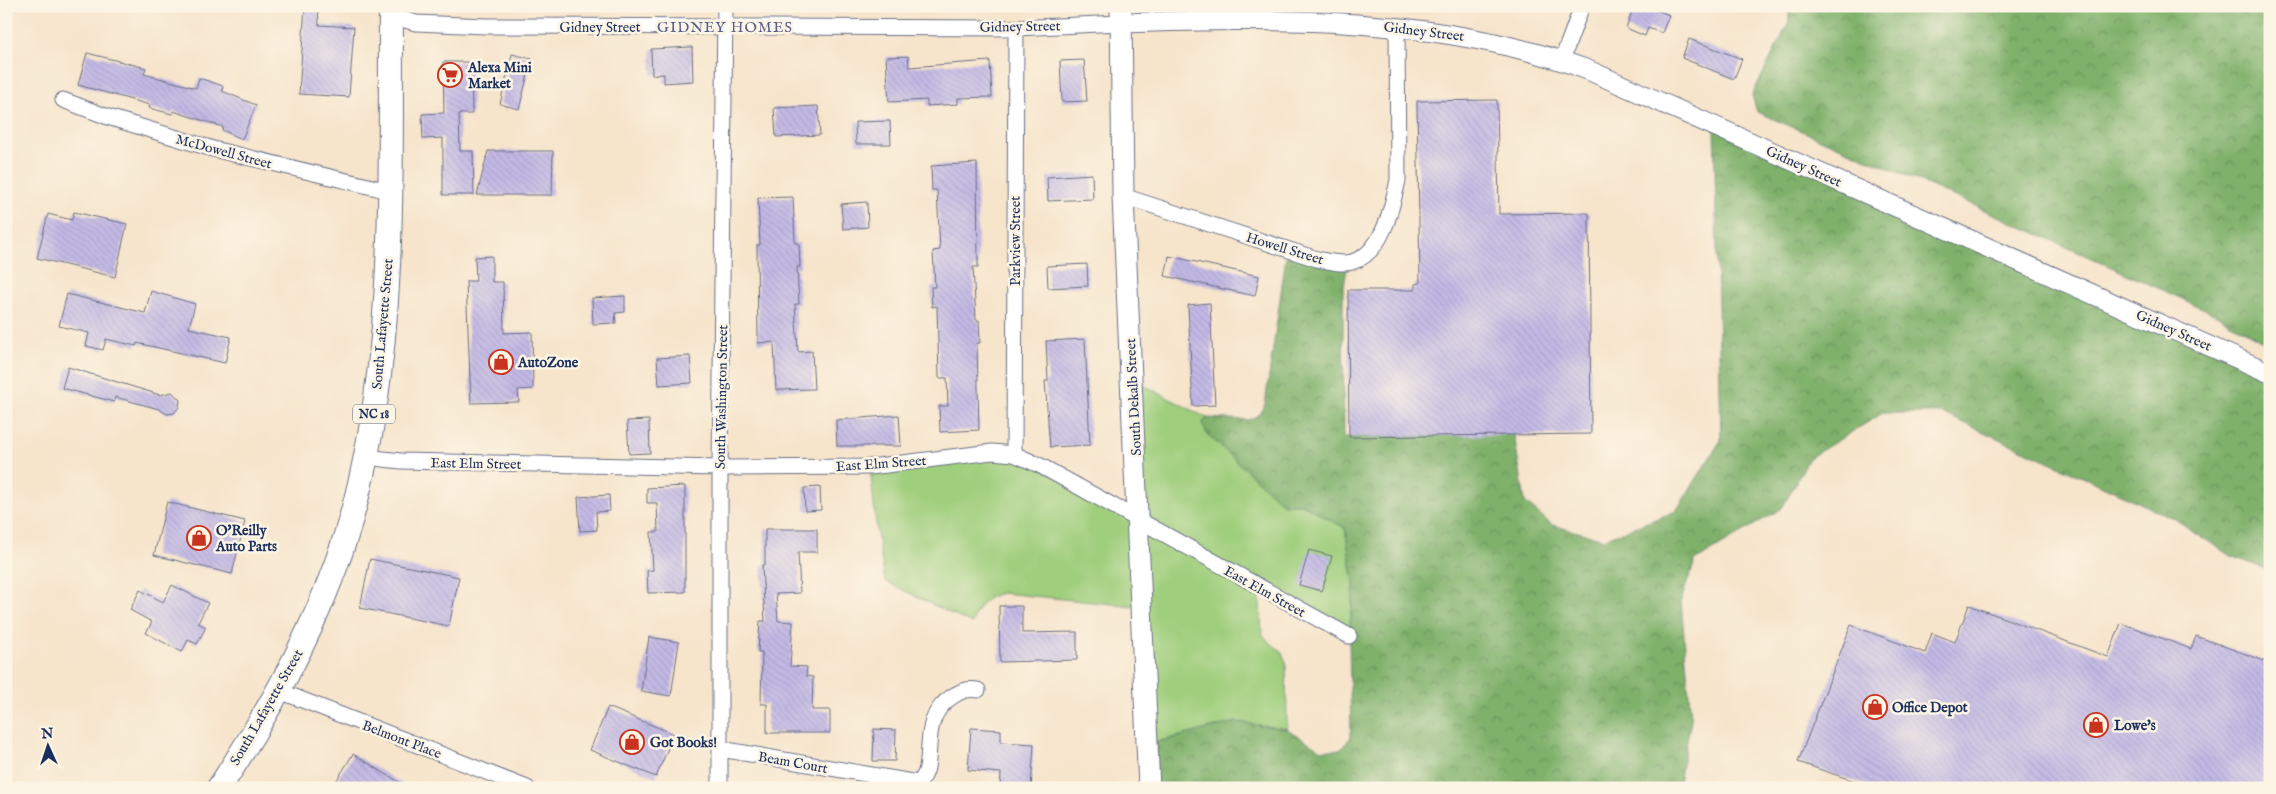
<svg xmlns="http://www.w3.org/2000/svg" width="2276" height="794" font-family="'IM FELL English',serif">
<defs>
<pattern id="forest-crowns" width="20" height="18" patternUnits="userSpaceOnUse" patternTransform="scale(1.25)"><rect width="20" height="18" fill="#7fb16b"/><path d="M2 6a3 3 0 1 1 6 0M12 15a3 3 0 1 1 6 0" fill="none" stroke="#67905b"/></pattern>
<pattern id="building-back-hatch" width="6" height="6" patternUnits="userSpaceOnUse" patternTransform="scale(1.25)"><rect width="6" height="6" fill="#c3b9e5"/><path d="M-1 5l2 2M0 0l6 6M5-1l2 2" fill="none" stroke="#a79fc7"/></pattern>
</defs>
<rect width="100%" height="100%" fill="#fcf5e5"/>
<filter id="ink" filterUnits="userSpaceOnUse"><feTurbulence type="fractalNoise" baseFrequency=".02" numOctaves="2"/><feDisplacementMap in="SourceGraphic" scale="10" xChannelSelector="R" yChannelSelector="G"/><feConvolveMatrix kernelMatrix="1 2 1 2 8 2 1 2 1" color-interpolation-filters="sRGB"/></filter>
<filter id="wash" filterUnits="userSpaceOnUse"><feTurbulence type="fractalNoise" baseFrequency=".0096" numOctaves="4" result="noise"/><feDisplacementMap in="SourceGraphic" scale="20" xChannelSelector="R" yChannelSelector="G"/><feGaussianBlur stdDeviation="1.12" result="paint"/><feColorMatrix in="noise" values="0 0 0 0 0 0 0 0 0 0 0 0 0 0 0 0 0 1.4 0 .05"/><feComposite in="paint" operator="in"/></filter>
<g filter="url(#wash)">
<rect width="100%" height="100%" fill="#f6e4cb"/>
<!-- grass -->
<path fill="#9fce7b" stroke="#5d7e6c" d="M 1132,379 L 1207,418 L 1202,424 L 1283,504 L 1302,504 L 1345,528 L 1354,583 L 1349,636 L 1259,588 L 1262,633 L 1268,641 L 1281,651 L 1286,662 L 1287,729 L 1236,722 L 1149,744 L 1142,607 L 1003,593 C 985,596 977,607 972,624 L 885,581 L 877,533 L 870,467 L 1014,454 L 1138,521 Z"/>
<!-- forest -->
<g fill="url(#forest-crowns)" stroke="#4d7064">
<polygon points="1788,6 2270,6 2270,345 2209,311 1933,187 1757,112 1752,95 1789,22"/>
<polygon points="1714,126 2270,373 2270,571 2229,555 2175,519 1942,413 1883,413 1809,458 1782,508 1695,561 1681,600 1691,719 1678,788 1149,788 1149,744 1236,722 1287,729 1321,750 1340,750 1351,737 1349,637 1354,583 1345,528 1302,504 1283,504 1207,434 1202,424 1207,418 1248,420 1258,416 1265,404 1287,250 1348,263 1343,292 1344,437 1514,434 1525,502 1552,525 1604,539 1676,511 1721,440"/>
</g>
<g id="blocks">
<!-- building -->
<g fill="url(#building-back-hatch)">
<polygon points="305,6 318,6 319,25 354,27 349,97 299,94"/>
<polygon points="1634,6 1646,6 1669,15 1662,33 1648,28 1645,36 1626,28"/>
<polygon points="1689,39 1742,59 1734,79 1682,58"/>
<polygon points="692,47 693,81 664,83 664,74 652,75 651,49"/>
<polygon points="87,53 146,68 144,74 196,88 199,78 223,86 222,91 256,105 242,139 222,130 223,127 173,111 172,114 149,108 150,105 78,85"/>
<polygon points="512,54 532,59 519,109 500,104"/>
<polygon points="908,56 909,67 990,61 992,97 958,98 958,104 927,106 927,100 889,102 886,57"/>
<polygon points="1084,60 1087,101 1062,102 1060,61"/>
<polygon points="443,62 471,62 472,114 459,114 460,151 473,151 474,195 443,195 443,138 423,139 422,114 444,113"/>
<polygon points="1497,100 1499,214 1589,213 1591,434 1349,437 1348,290 1415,290 1415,284 1420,283 1417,101"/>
<polygon points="818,106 820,135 776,137 774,108"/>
<polygon points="890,121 891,144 856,144 855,122"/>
<polygon points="488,151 553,151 552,195 477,195"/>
<polygon points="977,163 978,267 973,267 976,320 979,320 980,343 977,343 979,430 940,432 939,406 948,406 947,378 939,378 937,306 932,307 931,287 935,287 933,251 940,250 937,190 932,190 931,166"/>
<polygon points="1092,174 1093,199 1048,201 1047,177"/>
<polygon points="793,197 795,243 799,243 800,267 797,267 799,304 795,304 798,352 812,351 814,389 776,390 774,342 758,343 757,245 760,245 758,198"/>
<polygon points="867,202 868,227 843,229 841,204"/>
<polygon points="74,212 127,224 115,277 37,258 48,214 72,220"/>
<polygon points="492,256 492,282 503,282 504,333 532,332 533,389 518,390 519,402 471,403 466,281 476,281 475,257"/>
<polygon points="1169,256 1259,276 1255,296 1165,276"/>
<polygon points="1087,264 1088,286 1048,288 1047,266"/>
<polygon points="151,291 195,304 189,328 231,337 225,363 137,343 136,346 106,339 103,350 86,346 89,333 59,326 67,294 145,313"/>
<polygon points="625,296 625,312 615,313 616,323 593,324 592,298"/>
<polygon points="1210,303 1215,405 1193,406 1188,305"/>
<polygon points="1085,339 1090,445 1050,447 1045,381 1048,381 1046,341"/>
<polygon points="690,356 692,383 659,385 657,358"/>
<polygon points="68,367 160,395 172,392 180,400 179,407 174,413 167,414 159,409 115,397 114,402 62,388"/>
<polygon points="899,415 901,446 837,446 836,420"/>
<polygon points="649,420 650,453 629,454 627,421"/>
<polygon points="685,486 685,592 648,593 647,571 653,570 651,532 658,532 657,503 647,503 647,488"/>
<polygon points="820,487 821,510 805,511 804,488"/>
<polygon points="609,495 610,511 596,512 597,530 580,531 578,497"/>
<polygon points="167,502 245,521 232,574 154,555"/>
<polygon points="765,529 817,529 817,552 798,552 800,593 776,594 778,621 793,622 790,666 807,667 806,676 813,677 812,710 830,710 830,733 767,733 767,704 761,704 762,652 758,652 760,621 765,621 762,565 765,565"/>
<polygon points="1309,550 1332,556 1322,591 1299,585"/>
<polygon points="370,559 459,577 449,626 360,608"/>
<polygon points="172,585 208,603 198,623 206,627 197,644 188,640 182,652 146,633 152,622 130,610 140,590 163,602"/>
<polygon points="1969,605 2108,657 2121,623 2191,649 2196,636 2270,663 2270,788 1875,788 1798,762 1851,625 1925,653 1932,633 1955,642"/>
<polygon points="999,606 1022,606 1022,633 1077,632 1077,660 1000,662"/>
<polygon points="649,637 679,642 671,696 641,691"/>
<polygon points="608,707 674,734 656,777 590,750"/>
<polygon points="971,728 1001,730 1001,742 1034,744 1031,788 1000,788 1001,773 968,770"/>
<polygon points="874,729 896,730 895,761 873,761"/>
<polygon points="353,754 409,788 332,788"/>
</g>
</g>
</g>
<g filter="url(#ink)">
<use href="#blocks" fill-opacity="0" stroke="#686e84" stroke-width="1"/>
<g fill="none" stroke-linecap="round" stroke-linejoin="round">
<defs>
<g id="minor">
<polyline points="391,16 416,23 486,26 1016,28 1120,23"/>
<polyline points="1562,60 1582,6"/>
<polyline points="63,100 108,117 213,149 389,191"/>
<path d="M 1123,196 L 1317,259 C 1327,261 1341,265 1352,262 C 1383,253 1392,207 1398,180 L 1397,26"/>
<polyline points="1014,454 1016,28"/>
<polyline points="366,457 401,461 720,468 870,467 992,452 1014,454 1041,466 1349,636"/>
<polyline points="277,690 527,788"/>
<path d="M 721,749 L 918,783 C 940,767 914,720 953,696 C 961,691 968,688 978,690"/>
<polyline points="720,788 720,468 725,6"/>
</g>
<path id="tertiary" d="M 1120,23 C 1277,18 1439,15 1588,70 L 2270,373"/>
<polyline id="secondary" points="1121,6 1123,196 1149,788"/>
<path id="primary" d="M 219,788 C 277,700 330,603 356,500 C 397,339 390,171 391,6"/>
</defs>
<!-- minor casing -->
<use href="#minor" stroke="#686e84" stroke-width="17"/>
<!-- tertiary casing -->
<use href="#tertiary" stroke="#686e84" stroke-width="21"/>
<!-- secondary casing -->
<use href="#secondary" stroke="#686e84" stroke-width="23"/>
<!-- primary casing -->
<use href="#primary" stroke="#686e84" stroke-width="26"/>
<!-- minor -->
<use href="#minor" stroke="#fff" stroke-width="15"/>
<!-- tertiary -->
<use href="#tertiary" stroke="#fff" stroke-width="19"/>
<!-- secondary -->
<use href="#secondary" stroke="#fff" stroke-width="21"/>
<!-- primary -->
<use href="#primary" stroke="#fff" stroke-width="24"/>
</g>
</g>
<!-- icons -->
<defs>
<symbol id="supermarket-ring" viewBox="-11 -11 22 22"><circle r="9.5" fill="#fcf5e5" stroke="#c8321e" stroke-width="1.5"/><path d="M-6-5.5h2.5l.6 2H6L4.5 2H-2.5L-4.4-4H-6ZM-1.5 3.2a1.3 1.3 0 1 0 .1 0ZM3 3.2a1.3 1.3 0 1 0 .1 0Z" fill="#c8321e"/></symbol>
<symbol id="shop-ring" viewBox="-11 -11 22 22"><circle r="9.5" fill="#fcf5e5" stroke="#c8321e" stroke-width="1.5"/><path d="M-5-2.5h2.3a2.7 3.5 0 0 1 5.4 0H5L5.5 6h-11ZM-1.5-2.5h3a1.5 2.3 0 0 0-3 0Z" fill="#c8321e"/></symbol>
</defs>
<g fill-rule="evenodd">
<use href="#supermarket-ring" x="436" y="61" width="28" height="28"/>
<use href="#shop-ring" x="487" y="348" width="28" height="28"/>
<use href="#shop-ring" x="185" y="524" width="28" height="28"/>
<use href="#shop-ring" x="1861" y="693" width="28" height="28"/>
<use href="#shop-ring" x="2082" y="711" width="28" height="28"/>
<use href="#shop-ring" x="618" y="728" width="28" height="28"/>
</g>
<g text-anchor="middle" stroke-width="5" stroke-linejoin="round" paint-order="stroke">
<!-- shield labels -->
<rect fill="#fcf5e5" stroke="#5e6a86" stroke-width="1" x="353" y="404.5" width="42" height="19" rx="4"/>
<g font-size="12" font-weight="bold" fill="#1b2f5e">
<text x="374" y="418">NC 18</text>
</g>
<!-- street labels -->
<g font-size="14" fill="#1b2f5e" stroke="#fcf5e5">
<text transform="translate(1020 26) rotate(-1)" y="5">Gidney Street</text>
<text x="600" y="32">Gidney Street</text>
<text transform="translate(1424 31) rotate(7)" y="5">Gidney Street</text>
<text transform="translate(224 151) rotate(15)" y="5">McDowell Street</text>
<text transform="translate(1804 166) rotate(24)" y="5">Gidney Street</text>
<text transform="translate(1015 241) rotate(-90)" y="5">Parkview Street</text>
<text transform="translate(1285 248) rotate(17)" y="5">Howell Street</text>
<text transform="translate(382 324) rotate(-85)" y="5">South Lafayette Street</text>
<text transform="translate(2174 330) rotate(24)" y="5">Gidney Street</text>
<text transform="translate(721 397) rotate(-89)" y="5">South Washington Street</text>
<text transform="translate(1133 397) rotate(-93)" y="5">South Dekalb Street</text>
<text transform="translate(476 463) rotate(1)" y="5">East Elm Street</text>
<text transform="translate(881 463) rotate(-4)" y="5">East Elm Street</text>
<text transform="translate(1265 591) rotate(29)" y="5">East Elm Street</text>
<text transform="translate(266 707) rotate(-60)" y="5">South Lafayette Street</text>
<text transform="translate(402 739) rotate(21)" y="5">Belmont Place</text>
<text transform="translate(793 762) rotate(10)" y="5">Beam Court</text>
</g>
<!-- poi labels -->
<g font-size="14" font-weight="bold" fill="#1b2f5e" stroke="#fcf5e5" text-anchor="start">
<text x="468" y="72">Alexa Mini<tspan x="468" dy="16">Market</tspan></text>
<text x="518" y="367">AutoZone</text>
<text x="216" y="535">O'Reilly<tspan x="216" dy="16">Auto Parts</tspan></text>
<text x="1892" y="712">Office Depot</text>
<text x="2114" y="730">Lowe's</text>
<text x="650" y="747">Got Books!</text>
</g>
<!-- neighbourhood labels -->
<g font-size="15" letter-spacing="1" fill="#565f8d" stroke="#fcf5e5">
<text x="725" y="32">GIDNEY HOMES</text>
</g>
</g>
<!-- margin -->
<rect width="2276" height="794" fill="none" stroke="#fcf5e5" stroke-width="25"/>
<!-- north arrow -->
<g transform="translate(48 746) rotate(357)" stroke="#fcf5e5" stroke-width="4" paint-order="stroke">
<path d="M0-4L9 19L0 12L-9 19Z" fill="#1b2f5e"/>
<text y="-8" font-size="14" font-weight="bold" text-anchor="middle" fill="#1b2f5e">N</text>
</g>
</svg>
